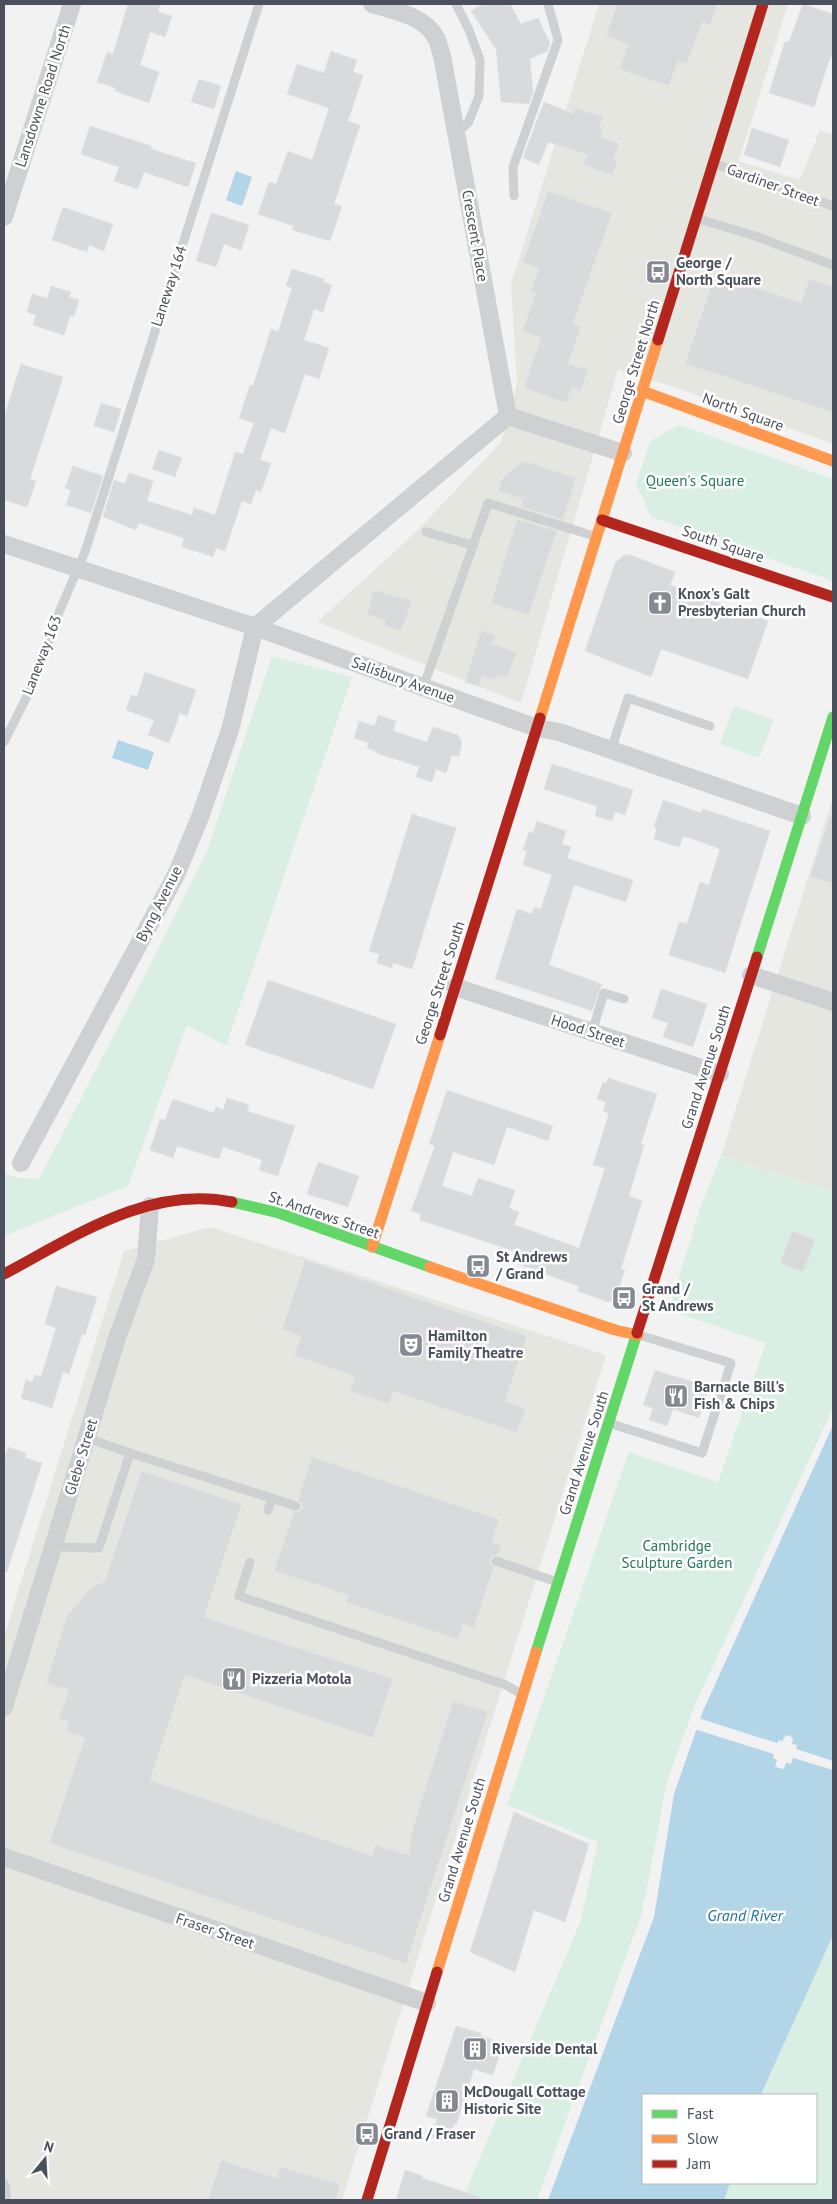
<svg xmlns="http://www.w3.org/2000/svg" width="837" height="2204" font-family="'PT Sans',sans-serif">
<rect width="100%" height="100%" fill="#f2f2f2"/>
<!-- commercial -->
<g fill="#e6e6e0">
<polygon points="599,4 788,4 739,161 800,180 820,130 833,135 833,444 674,387 618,370 521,703 317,622 414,534 501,442 517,384 511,284"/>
<polygon points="833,797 833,1192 721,1156"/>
<polygon points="210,1227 606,1355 342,2200 4,2200 4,1636 124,1251"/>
</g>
<!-- green -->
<g fill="#d9efe4">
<polygon points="679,425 833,479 833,581 651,517 636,484 650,441"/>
<polygon points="272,656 352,677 226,1046 187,1025 128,1186 4,1236 4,1173 18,1178 39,1179 143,979 208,849"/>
<polygon points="734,706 774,720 759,758 720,744"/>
<polygon points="721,1156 833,1192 833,1408 694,1707 667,1782 642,1913 537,2200 462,2200 580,1923 598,1842 507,1805 629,1452 718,1482 766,1343 669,1310 700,1208"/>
<polygon points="833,1932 833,2200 721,2200 727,2183 816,2183 816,2095 762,2095"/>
</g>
<!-- water -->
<g fill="#b2d5e8" fill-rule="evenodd">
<polygon points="236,171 252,177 242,206 226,200"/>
<polygon points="118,740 154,752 148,770 112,758"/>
<path d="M 833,1425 L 833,1935 L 761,2095 L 643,2095 L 643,2183 L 730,2183 L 724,2200 L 548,2200 L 654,1917 L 674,1794 L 703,1711 ZM 790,1735 L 793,1740 L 784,1769 L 775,1767 L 784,1737 Z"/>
</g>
<!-- pier -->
<g fill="#f2f2f2">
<polygon points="698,1718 777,1743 779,1740 785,1742 779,1761 773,1758 774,1754 694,1729"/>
<polygon points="789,1743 797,1745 796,1749 833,1761 833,1770 793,1758 791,1764 783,1762"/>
</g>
<!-- building -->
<g fill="#d9dadc" stroke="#e3e3e4">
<polygon points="128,4 160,4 158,12 172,16 165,37 150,32 140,65 159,72 149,103 115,91 116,88 97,82 107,52 113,54"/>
<polygon points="484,4 510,4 521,24 538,18 550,43 547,51 530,59 533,92 529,104 501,102 496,49 471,11"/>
<polygon points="617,4 718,4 710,25 702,22 687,64 678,61 669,86 620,69 628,44 606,36"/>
<polygon points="803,4 833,14 833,53 828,63 814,107 769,93 785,41 789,42"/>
<polygon points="331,51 357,60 353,72 363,75 348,121 360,125 334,204 342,206 330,241 292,230 294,226 258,214 269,182 276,184 288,151 312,160 329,108 287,94 297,64 324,73"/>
<polygon points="199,79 221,86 214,109 191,102"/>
<polygon points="544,102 573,114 575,108 603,117 599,129 603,131 601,137 619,143 614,159 618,160 612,175 583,165 587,155 548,142 539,165 523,158"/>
<polygon points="90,126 152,146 151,149 196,163 188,187 144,172 138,189 114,181 119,167 81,154"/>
<polygon points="752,128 789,140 780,167 744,155"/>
<polygon points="548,191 612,213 573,324 581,327 568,364 588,370 581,391 572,387 566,403 524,388 541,338 522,331 536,293 531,291 539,268 523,262"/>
<polygon points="63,207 113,224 104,251 89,245 87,252 52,240"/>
<polygon points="211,213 249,225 241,250 224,244 216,267 196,261"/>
<polygon points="292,269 324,279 323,282 332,285 323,312 314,309 304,340 329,348 319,379 305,374 285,433 271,428 260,460 271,463 261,492 256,490 251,504 242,501 225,551 216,548 213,557 182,547 184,538 139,523 136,530 103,517 114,480 125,484 129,473 153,481 147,501 192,515 194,508 215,515 235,452 243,454 254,423 239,418 250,385 253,386 271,329 278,332 292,288 286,286"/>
<polygon points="715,275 801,303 809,279 833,287 833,412 685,364"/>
<polygon points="51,286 71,292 69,297 79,300 74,317 70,316 64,335 33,325 36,315 27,312 32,294 47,298"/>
<polygon points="21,364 63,377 30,479 36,481 27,507 4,500 4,417"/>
<polygon points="101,403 121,409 114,432 94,426"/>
<polygon points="159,450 182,458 175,477 152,469"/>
<polygon points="523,461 576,478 563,520 521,507 523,499 498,491 503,477"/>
<polygon points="73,466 103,476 91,513 66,505 71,490 65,488"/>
<polygon points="517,519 557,531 529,615 491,603"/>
<polygon points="624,555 630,555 675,572 670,585 768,621 748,679 661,649 651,677 585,651 615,563"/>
<polygon points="374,590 412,601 401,631 385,626 385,620 367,614"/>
<polygon points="481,630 496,635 492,644 517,652 507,678 496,675 495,680 482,676 479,686 465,682"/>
<polygon points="145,672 196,690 187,716 180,713 169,743 148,735 154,720 126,710 131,695 137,697"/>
<polygon points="378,715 396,721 393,731 427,742 433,727 458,735 462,742 459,757 452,755 446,773 436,769 432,782 416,777 419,767 376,753 377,752 367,748 369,743 354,738 359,721 375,726"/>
<polygon points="552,764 633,790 625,815 615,812 612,821 595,816 597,806 544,789"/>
<polygon points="663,800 701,813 703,809 770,831 725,973 669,955 679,922 687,924 700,882 709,885 720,849 687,837 683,837 679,847 654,839 657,828 654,827"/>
<polygon points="412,814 456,828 412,969 393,963 392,968 377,963 379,954 369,951"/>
<polygon points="830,816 833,816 833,884 810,876"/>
<polygon points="537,821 566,831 562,844 571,847 567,858 633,880 626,902 574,885 549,965 602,984 592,1011 495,979 517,909 532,914 534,907 541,909 552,875 523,865 527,851 523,850 529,832 533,833"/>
<polygon points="268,980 396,1024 373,1089 245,1045"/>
<polygon points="661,989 707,1004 693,1047 663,1037 668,1023 652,1018"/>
<polygon points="608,1078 657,1094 641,1144 644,1145 629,1196 642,1201 621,1269 625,1270 615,1299 608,1302 577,1291 579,1286 517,1264 520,1253 420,1220 421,1214 411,1211 435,1146 429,1144 447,1090 553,1126 548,1141 507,1127 494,1165 453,1152 442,1186 472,1196 478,1178 515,1190 509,1208 519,1212 514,1225 579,1248 605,1168 593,1165 609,1113 603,1111 606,1102 597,1099 603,1082 606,1083"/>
<polygon points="227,1098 249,1105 247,1111 295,1126 278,1176 259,1170 262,1160 223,1147 219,1159 177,1146 173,1158 150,1150 160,1119 165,1120 173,1099 214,1113 216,1107 223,1110"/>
<polygon points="318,1162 359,1176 348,1207 307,1194"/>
<polygon points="792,1231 815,1240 803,1272 780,1263"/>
<polygon points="305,1260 527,1336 505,1401 525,1408 517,1433 393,1391 389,1404 350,1391 355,1376 294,1355 301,1336 282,1329"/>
<polygon points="56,1286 97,1297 85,1335 82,1334 69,1374 63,1372 52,1408 21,1398 26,1380 32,1382 35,1375 41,1377 56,1328 45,1324"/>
<polygon points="655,1370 709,1387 699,1418 673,1409 667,1426 649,1420 653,1408 643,1405"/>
<polygon points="8,1447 26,1453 25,1458 42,1463 7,1572 4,1572 4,1460"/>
<polygon points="312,1457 499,1519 492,1542 501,1545 498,1555 492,1556 490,1559 491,1565 494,1567 474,1628 463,1624 458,1639 346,1602 348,1595 274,1571 294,1512 298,1512 302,1508 302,1504 298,1500"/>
<polygon points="141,1471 242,1504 204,1617 393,1679 373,1738 185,1675 150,1780 372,1856 375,1845 409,1855 411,1834 453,1701 488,1712 406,1964 49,1843 85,1738 66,1732 69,1722 59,1719 69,1690 46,1683 67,1616 90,1589 105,1581"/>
<polygon points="514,1812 589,1844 565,1922 534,1910 515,1972 470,1952"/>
<polygon points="456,2026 481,2033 480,2036 503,2043 493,2075 474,2069 456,2125 454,2124 448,2142 432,2137 437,2119 426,2116"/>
<polygon points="221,2160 277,2178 280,2167 340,2184 336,2200 208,2200"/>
<polygon points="405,2170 423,2176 422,2178 480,2197 479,2200 396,2200"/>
</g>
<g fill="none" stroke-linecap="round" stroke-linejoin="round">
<!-- lane -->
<g stroke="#ced0d2" stroke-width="9">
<polyline points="456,4 469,30 480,60 479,96 468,123 456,133"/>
<polyline points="716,164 833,206"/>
<polyline points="514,196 513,167 558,40 548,4"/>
<polyline points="699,219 755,236 833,265"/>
<polyline points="426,532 472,545"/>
<polyline points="423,688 488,503 594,536"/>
<polyline points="4,742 34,682 60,610 85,552 259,4"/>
<polyline points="611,750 628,698 710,726"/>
<polyline points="592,1032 604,993 624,999"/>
<polyline points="609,1423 702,1453 731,1363 639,1335"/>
<polyline points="130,1453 296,1506"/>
<polyline points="268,1510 272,1498"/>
<polyline points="53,1547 99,1548 130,1453 87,1438"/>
<polyline points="496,1561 557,1582"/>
<polyline points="250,1562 239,1596 506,1685 521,1694"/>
<polyline points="4,2183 6,2189 6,2200"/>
</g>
<!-- street -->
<g stroke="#ced0d2" stroke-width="18">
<path d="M 372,4 C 393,10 425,16 436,38 C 439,43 440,50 442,56 L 508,416"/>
<polyline points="4,217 72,4"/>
<polyline points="508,416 623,453"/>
<polyline points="4,544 255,627 537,728 559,732 802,816"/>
<polyline points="255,627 508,416"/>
<polyline points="751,975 833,1002"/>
<polyline points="455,987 720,1074"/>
<polyline points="21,1163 176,875 200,817 230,730 255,627"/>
<polyline points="4,1707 117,1338 146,1259 150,1206"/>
<polyline points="4,1857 427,2003"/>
</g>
<!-- fast -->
<g stroke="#63d668" stroke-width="11">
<polyline points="757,957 833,717"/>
<polyline points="232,1202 279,1213 430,1267"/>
<polyline points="536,1652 637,1333"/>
</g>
<!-- slow -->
<g stroke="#ff974d" stroke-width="11">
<polyline points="642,391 833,461"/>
<polyline points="540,718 658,340"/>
<polyline points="372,1247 440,1035"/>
<polyline points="430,1267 615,1330 638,1335"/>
<polyline points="437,1972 536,1652"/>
</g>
<!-- jam -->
<g stroke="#b3261e" stroke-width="11">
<polyline points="658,340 763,4"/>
<polyline points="602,520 833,597"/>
<polyline points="440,1035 540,718"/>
<path d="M 4,1274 C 74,1237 149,1185 232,1202"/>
<polyline points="637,1333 757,957"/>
<polyline points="367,2200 437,1972"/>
</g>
</g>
<!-- icons -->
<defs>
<symbol id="bus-square" viewBox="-11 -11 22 22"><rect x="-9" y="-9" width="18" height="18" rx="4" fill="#858991" stroke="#fff"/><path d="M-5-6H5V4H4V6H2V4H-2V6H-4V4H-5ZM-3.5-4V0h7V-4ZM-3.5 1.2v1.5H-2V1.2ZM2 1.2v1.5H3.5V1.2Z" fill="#fff"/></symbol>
<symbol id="church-square" viewBox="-11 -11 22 22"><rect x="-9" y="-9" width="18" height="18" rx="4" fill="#858991" stroke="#fff"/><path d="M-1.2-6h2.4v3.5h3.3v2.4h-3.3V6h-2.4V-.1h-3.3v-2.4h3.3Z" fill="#fff"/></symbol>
<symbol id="theatre-square" viewBox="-11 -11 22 22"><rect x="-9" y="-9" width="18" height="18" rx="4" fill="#858991" stroke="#fff"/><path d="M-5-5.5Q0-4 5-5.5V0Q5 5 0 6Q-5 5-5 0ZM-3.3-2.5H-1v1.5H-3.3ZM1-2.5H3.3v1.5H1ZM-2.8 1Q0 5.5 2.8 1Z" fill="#fff"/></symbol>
<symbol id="restaurant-square" viewBox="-11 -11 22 22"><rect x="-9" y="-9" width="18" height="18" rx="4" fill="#858991" stroke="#fff"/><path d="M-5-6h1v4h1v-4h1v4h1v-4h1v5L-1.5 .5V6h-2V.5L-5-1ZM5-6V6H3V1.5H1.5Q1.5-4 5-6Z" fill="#fff"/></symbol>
<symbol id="building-square" viewBox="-11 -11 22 22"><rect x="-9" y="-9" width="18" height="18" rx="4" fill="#858991" stroke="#fff"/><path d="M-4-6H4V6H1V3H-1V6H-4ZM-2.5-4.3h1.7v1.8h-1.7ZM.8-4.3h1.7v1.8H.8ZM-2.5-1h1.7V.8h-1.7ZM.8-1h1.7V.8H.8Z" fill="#fff"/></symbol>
</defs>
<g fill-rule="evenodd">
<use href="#bus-square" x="644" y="258" width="28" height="28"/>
<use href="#church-square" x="646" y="589" width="28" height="28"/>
<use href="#bus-square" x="464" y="1252" width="28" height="28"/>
<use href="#bus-square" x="610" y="1284" width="28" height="28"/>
<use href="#theatre-square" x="397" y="1331" width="28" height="28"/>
<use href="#restaurant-square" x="662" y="1382" width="28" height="28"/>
<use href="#restaurant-square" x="220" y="1665" width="28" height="28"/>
<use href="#building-square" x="461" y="2035" width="28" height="28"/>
<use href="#building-square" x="433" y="2087" width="28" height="28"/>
<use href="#bus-square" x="353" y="2120" width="28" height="28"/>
</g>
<g text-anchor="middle" stroke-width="5" stroke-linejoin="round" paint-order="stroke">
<!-- street labels -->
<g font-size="15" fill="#4a515d" stroke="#fff">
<text transform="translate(43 96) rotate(-72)" y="5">Lansdowne Road North</text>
<text transform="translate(773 185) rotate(20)" y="5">Gardiner Street</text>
<text transform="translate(475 236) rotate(80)" y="5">Crescent Place</text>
<text transform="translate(169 286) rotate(-72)" y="5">Laneway 164</text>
<text transform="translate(636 362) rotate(-73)" y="5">George Street North</text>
<text transform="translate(743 412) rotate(20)" y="5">North Square</text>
<text transform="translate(723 544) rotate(19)" y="5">South Square</text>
<text transform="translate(42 655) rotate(-69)" y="5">Laneway 163</text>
<text transform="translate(403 680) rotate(20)" y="5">Salisbury Avenue</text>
<text transform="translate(159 904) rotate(-63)" y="5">Byng Avenue</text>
<text transform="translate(440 983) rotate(-72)" y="5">George Street South</text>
<text transform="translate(588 1031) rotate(18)" y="5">Hood Street</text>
<text transform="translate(706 1067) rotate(-72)" y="5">Grand Avenue South</text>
<text transform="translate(324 1215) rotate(19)" y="5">St. Andrews Street</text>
<text transform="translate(584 1453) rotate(-72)" y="5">Grand Avenue South</text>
<text transform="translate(81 1457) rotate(-73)" y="5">Glebe Street</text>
<text transform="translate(462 1840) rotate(-73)" y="5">Grand Avenue South</text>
<text transform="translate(215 1931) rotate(19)" y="5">Fraser Street</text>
</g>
<!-- poi labels -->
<g font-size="15" font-weight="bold" fill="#4a515d" stroke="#fff" text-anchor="start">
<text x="676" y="268">George /<tspan x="676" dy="17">North Square</tspan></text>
<text x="678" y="599">Knox's Galt<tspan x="678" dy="17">Presbyterian Church</tspan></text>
<text x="496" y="1262">St Andrews<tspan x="496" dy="17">/ Grand</tspan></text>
<text x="642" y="1294">Grand /<tspan x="642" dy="17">St Andrews</tspan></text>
<text x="428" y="1341">Hamilton<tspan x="428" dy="17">Family Theatre</tspan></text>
<text x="694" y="1392">Barnacle Bill's<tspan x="694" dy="17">Fish &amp; Chips</tspan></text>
<text x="252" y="1684">Pizzeria Motola</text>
<text x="492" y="2054">Riverside Dental</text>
<text x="464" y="2097">McDougall Cottage<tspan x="464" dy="17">Historic Site</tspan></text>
<text x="384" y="2139">Grand / Fraser</text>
</g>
<!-- park labels -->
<g font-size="15" fill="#217859" stroke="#fff">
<text x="695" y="486">Queen's Square</text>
<text x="677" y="1551">Cambridge<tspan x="677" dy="17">Sculpture Garden</tspan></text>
</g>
<!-- water labels -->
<g font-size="16" font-style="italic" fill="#1a71a0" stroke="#fff">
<text x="745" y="1921">Grand River</text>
</g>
</g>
<!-- border -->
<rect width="837" height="2204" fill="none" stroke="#4a515d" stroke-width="10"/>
<!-- legend -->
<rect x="642" y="2094" width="175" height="90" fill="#ffffff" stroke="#b7b9be"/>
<rect x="652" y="2110" width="25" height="8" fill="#63d668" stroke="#b7b9be"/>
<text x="687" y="2119" font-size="15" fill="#4a515d">Fast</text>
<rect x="652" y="2135" width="25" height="8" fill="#ff974d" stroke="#b7b9be"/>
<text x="687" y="2144" font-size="15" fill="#4a515d">Slow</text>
<rect x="652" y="2160" width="25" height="8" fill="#b3261e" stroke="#b7b9be"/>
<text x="687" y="2169" font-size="15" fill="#4a515d">Jam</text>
<!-- north arrow -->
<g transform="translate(45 2159) rotate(18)" stroke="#ffffff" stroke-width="4" paint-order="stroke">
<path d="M0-4L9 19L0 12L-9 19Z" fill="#4a515d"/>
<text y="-8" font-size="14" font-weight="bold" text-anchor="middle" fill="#4a515d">N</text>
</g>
</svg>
